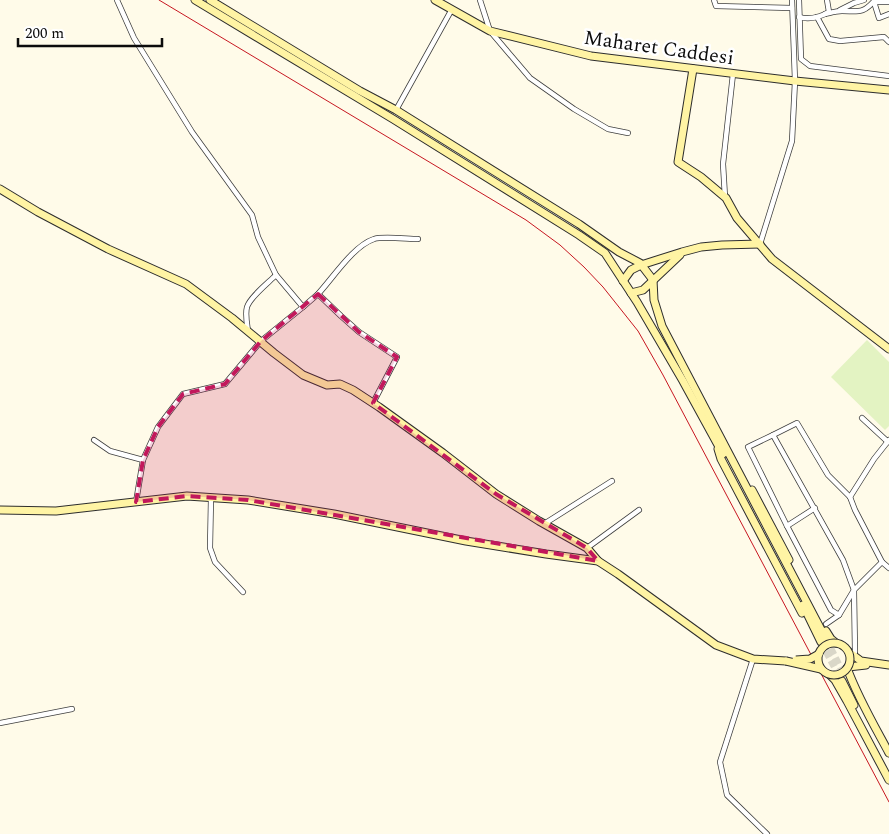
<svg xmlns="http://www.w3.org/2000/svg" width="889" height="834" font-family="Spectral,serif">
<rect width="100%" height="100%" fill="#fffbe9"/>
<!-- pitch -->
<polygon fill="#e3f3c2" points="867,340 889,362 889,426 885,430 831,377"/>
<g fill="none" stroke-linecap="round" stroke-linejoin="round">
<!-- secondary-tunnel -->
<g stroke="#dad7c8" stroke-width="7" stroke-dasharray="7 3.5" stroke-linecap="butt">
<polyline points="826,639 841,669"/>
<polyline points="821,642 842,681"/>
</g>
<defs>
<g id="street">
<polyline points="117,0 134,38 192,132 252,215 258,237 276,275 303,307 261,341 225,384 183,394 158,427 143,460 136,502"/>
<polyline points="480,0 490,31 530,78 574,109 608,129 628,133"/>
<polyline points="714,0 716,6 792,8"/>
<polyline points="799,0 801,59 810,66 889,76"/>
<polyline points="889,2 874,2 879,18 889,14"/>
<polyline points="840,10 854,3 864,0"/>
<path d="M 825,14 C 830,13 836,11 842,11 C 859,11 863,14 875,0"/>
<path d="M 799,17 C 809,20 820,17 829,12 L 827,0"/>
<polyline points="817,17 829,39 840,41 884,37 889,42"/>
<polyline points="396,110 452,9"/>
<polyline points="725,197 723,164 733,74"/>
<polyline points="760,244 792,141 795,81 792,0"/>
<path d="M 318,294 C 333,278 353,246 374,239 C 382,236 408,239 418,239"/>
<polyline points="303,307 318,294 341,316 359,332 397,357 373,403"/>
<path d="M 248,331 C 247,324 245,314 247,307 C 250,297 268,283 276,275"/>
<polyline points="862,418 888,442"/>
<polygon points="797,423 828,475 850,497 855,510 882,562 854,590 843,560 773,435"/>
<polyline points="773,435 748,447 787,526 831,610 839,615 854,590"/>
<polyline points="94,440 110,451 143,460"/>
<polyline points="850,497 874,459 889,440"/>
<polyline points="211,498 210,548 215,562 243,592"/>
<polyline points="544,524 612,481"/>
<polyline points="787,526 815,508"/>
<polyline points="587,548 639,510"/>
<polyline points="882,562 889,568"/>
<polyline points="854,591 855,652"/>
<polyline points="826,624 839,615"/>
<polyline points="753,659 720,762 727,795 767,834"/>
<polyline points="0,723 72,709"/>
</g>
<g id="secondary">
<polyline points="195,0 393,119 579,235 605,253 637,302 683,381 723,454"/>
<polyline points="210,0 360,91 396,110 579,224 619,252 640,263 653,280 654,300 662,326 826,639"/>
<polyline points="435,0 490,31 591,56 795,81 889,90"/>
<polyline points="693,69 678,162 701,177 726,198 737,218 772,259 889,349"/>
<polyline points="0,189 38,212 108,249 186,284 232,318 274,353 303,375 327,385 340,384 353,390 379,407 443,453 496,494 539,521 587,548 598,561"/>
<polyline points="623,281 631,270 641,265 682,252 701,247 722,245 760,244"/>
<polyline points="631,293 643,290 680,255"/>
<polyline points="718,449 721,459 802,613"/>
<polyline points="752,490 789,560"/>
<polyline points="0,510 56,511 187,496 248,500 334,514 466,541 546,554 598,561 618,574 716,645 753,659 786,661"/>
<polyline points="803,605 821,642"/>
<polyline points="826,631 831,639 836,643"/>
<polyline points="849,652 861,661 889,665"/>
<polyline points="848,667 866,665"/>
<path d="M 847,668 C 858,698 874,725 889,753"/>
<polyline points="830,675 835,680 847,701 889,780"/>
<polyline points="842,681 854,705"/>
</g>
</defs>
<!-- street casing -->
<use href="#street" stroke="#3e3e3e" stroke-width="6"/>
<!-- secondary casing -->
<use href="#secondary" stroke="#2d2d2d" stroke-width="9"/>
<!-- street -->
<use href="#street" stroke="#fff" stroke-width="4.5"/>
<!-- secondary -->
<use href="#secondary" stroke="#fff4a4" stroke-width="7"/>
<!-- rail -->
<polyline stroke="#c71721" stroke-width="1" points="159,0 526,220 560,245 584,267 603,287 638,331 663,375 889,802"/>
<defs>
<g id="secondary-bridge">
<circle cx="834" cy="659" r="16"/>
<polyline points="796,660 810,659 819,654"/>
<polyline points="786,661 821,669"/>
</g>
</defs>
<!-- secondary-bridge casing -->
<use href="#secondary-bridge" stroke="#2d2d2d" stroke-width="9" stroke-linecap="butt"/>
<!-- secondary-bridge -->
<use href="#secondary-bridge" stroke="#fff4a4" stroke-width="7"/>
</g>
<!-- marked area -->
<path fill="#c2185b" fill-opacity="0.2" stroke="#c2185b" stroke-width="4" stroke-dasharray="10 6" stroke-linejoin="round" d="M 318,294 L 359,332 L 397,357 L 373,403 L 496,494 L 587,548 L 598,561 L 248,500 L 187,496 L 136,502 L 143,460 L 158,427 L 183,394 L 225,384 L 261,341 Z"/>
<g text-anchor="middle" stroke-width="5" stroke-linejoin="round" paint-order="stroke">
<!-- street labels -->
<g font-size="20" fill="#0b0b0b" stroke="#fff">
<text transform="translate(659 47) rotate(8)" y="7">Maharet Caddesi</text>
</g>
</g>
<!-- scale -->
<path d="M18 38v8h144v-8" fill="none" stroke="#0b0b0b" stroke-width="2.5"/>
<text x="25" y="38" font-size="15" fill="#0b0b0b" stroke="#ffffff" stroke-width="4" paint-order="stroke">200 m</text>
</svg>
